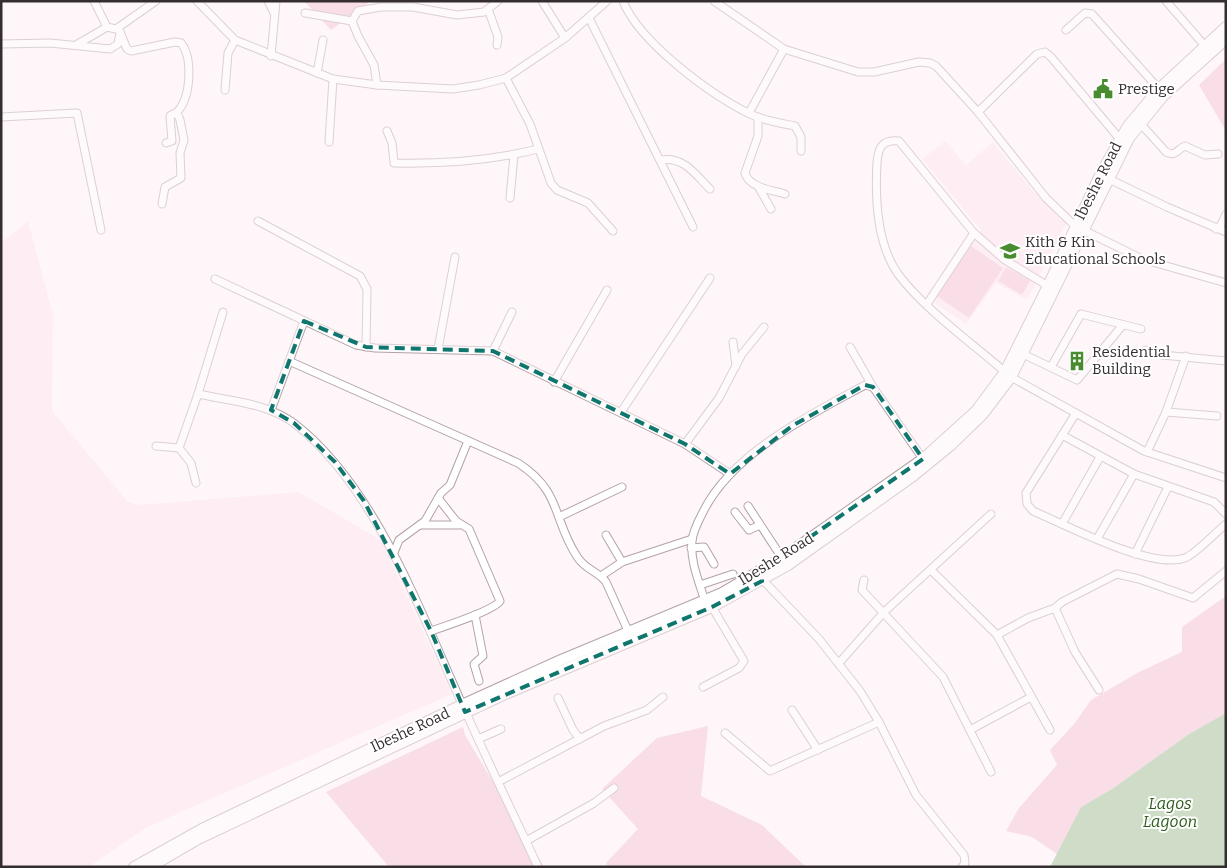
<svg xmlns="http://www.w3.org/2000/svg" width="1227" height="868" font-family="Bitter,serif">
<rect width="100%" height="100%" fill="#fef6f8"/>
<!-- built -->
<g fill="#ffe4ed">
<polygon points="945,141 966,165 993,142 1032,190 1067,222 1027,300 996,283 966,324 935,303 934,299 981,230 922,159"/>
<polygon points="28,221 53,315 52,411 128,502 139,505 299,492 382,541 452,694 149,826 88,867 1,867 1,243"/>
</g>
<!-- green -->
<g fill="#f3c0d2">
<polygon points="304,1 371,1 331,30"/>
<polygon points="1226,59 1226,131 1199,85"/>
<polygon points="971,246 1003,268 969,318 937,296"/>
<polygon points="1006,267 1030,281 1022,295 998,281"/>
<polygon points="1226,596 1226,713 1189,734 1112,789 1081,807 1057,854 1032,837 1006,831 1019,808 1057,765 1050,750 1075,723 1091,700 1139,672 1182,652 1182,627"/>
<polygon points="708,726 701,796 762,825 806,867 607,867 606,863 638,829 602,789 657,738"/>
<polygon points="463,727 465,735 544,867 389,867 326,792"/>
</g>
<!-- water -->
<polygon fill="#98bd8c" points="1226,713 1226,867 1050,867 1081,807 1112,789 1189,734"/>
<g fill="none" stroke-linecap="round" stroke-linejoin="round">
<defs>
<g id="street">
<polyline points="94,1 107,27 116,29 156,1"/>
<polyline points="197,1 235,40 333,79 377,85 453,89 479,85 506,78 565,38 607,1"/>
<polyline points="268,1 274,13"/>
<polyline points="542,1 565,38"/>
<path d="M 623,1 C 639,42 711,95 750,114 C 765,121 780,123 795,126 L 801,137 L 801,151"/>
<polyline points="714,1 784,49 858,72 874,72 919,62 930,63 936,66 978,112 1046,198 1075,226 1142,259 1226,283"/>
<polyline points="1166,1 1205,46"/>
<polyline points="488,9 498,37 497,45"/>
<polyline points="305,13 352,21"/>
<polyline points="589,18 693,227"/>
<polyline points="1066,30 1085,13 1092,14 1159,89"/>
<path d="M 120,32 L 127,49 L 131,51 L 175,42 L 181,43 C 193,58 191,98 177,112 C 175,114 172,114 170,116 L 172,141 L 166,143"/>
<polyline points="1,44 50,43 110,49 118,44 120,32"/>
<polyline points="76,45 107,27"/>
<polyline points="271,56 276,1"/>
<polyline points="317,73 323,40"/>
<polyline points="506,78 530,124 551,183 557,190 588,203 613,231"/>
<polyline points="377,85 374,65 358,36 352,21 358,11 381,7 413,7 457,15 484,12 498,1"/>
<polyline points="225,90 228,53 235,40"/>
<polyline points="978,112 1037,54 1045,52 1051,57 1119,138"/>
<polyline points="749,113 784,49"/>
<polyline points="1,117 77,113 101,230"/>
<path d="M 758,117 L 758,136 L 745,173 C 749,188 772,190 785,194"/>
<path d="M 1140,123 L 1166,152 C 1176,157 1176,150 1185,146 L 1205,155 L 1218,154"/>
<path d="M 387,131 L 392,143 L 394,163 C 443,164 490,161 538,149"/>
<polyline points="329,142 333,79"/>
<path d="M 660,160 C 684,156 695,174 710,189"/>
<polyline points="1109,179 1167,207 1226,232"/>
<polyline points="758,186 771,209"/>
<polyline points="510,198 514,155"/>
<polyline points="162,204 165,187 181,178 180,153 184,140 180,120 177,113"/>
<polyline points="258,221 360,276 367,289 366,347"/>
<polyline points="1216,229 1221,225 1226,214"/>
<polyline points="215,279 356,345 375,348 493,351 685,444 730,474"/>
<polyline points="927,304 974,233"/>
<polyline points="733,342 736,366"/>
<polyline points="850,347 873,387 923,459"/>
<polyline points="438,349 455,257"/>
<polyline points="1146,350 1162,355 1226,361"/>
<polyline points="493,351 512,312"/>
<polyline points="1023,354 1077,380 1122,326"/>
<path d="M 289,361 L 518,463 C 563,492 552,520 578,558 C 586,570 599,572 606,582 L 629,633"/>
<polyline points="1051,367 1081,314 1141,329"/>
<path d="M 1005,372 C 972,343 924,309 898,274 C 877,244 875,198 877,163 C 878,148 882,139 899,141 L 974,233 L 1005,260 L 1048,286"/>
<polyline points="1011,377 1144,451 1226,478"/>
<polyline points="554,382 607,290"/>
<path d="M 198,394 C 230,401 268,403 295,424 C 376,487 421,614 463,706 C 487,760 513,813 538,867"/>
<polyline points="271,410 304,321"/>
<polyline points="621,412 710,278"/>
<polyline points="1166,412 1217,416"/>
<path d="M 1076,413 L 1026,493 L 1027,504 L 1033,511 C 1066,525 1151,570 1185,558 C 1196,554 1216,532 1226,524"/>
<polyline points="1062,435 1134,474 1214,502 1226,514"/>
<polyline points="685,444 719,398 742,354 764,327"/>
<polyline points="156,446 179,448 191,463 196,483"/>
<polyline points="179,448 198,394 223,312"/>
<polyline points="1147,452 1166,412 1186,356"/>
<polyline points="748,506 782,558"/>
<polyline points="735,512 749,530 760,525"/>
<polyline points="559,517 622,487"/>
<polyline points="1062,524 1100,457"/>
<polyline points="420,525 459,525"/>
<polyline points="606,535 622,562"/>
<polyline points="1097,539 1134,474"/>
<polyline points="691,548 704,547 714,564"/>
<polyline points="1135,554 1168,487"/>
<polyline points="393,555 399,540 425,521 441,493 450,485 468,441"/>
<polyline points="931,570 997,635 1050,730"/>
<polyline points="601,576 622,562 692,539"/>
<polyline points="760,577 819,639 860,691 879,722 916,795 964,855 965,863 962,867"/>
<polyline points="864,580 862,590 943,677 991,772"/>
<polyline points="700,585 733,574"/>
<path d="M 705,601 C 699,582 690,561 692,541 C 693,530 699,520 704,510 C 734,452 810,415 865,385 L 873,387"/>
<polyline points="1055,608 1075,652 1099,690"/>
<polyline points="475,615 483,656 474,664 479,681"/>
<path d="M 431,631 C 445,626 493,611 500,601 L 469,529 L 456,521 L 438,498"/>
<polyline points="997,635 1028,618 1055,608 1062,602 1117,574 1139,579 1193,598 1226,571"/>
<polyline points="839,663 884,612 991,514"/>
<polyline points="703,687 739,668 744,661 712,607"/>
<polyline points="558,698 573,730 580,739"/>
<polyline points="792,710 818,750"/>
<polyline points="970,730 1031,697"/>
<polyline points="725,733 770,771 879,722"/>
<polyline points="478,739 501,729"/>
<polyline points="498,782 604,726 647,710 663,697"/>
<polyline points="526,841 594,803 614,788"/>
</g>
<g id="secondary">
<polyline points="134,867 202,829 462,705 561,660 722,593 782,558 923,459 976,411 1005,372 1048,286 1101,173 1128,126 1159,89 1226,27"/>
<polyline points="150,867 198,839 503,695 712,607 788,565 913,476 951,445 982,415 1011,377 1129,138 1163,96 1226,39"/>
</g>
</defs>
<!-- street casing -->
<use href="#street" stroke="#b3a2a7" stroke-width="9"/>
<!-- secondary casing -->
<use href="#secondary" stroke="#b3a2a7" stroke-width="12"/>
<!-- street -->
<use href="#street" stroke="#fff" stroke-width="7"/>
<!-- secondary -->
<use href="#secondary" stroke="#fff" stroke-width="10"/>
</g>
<!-- marked area -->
<path d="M0 0H1227V868H0ZM 304,321 L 366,347 L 493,351 L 685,444 L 730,474 L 792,426 L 865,385 L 873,387 L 923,459 L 758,573 L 762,581 L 712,607 L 465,712 L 431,631 L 364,501 L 335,462 L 294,423 L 271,410 Z" fill="#fef6f8" fill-opacity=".55" fill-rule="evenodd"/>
<path fill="none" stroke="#0f766e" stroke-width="4" stroke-dasharray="10 6" stroke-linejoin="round" d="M 304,321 L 366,347 L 493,351 L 685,444 L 730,474 L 792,426 L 865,385 L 873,387 L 923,459 L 758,573 L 762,581 L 712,607 L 465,712 L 431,631 L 364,501 L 335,462 L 294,423 L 271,410 Z"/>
<!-- icons -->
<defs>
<symbol id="civic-bare" viewBox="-9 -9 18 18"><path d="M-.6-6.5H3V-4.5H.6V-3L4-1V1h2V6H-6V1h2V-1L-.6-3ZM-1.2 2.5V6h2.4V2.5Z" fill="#488c2f" stroke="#fff" stroke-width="2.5" paint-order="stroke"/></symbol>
<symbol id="school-bare" viewBox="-9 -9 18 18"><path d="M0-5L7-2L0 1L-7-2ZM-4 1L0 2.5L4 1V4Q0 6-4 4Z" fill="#488c2f" stroke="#fff" stroke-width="2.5" paint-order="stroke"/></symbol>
<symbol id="building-bare" viewBox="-9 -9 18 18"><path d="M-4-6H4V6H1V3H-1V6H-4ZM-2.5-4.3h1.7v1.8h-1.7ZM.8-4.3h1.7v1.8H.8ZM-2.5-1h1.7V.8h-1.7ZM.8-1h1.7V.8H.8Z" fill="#488c2f" stroke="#fff" stroke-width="2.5" paint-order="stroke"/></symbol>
</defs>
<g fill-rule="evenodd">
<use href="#civic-bare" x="1089" y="75" width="28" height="28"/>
<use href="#school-bare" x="996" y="237" width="28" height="28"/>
<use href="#building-bare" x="1063" y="347" width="28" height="28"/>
</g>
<g text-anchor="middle" stroke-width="4" stroke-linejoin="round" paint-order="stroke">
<!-- poi labels -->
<g font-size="15" fill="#352e30" stroke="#fff" text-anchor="start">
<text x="1118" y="94">Prestige</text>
<text x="1025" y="247">Kith &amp; Kin<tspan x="1025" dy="17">Educational Schools</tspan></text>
<text x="1092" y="357">Residential<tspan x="1092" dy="17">Building</tspan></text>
</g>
<!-- street labels -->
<g font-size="15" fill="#352e30" stroke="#fff">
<text transform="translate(1098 181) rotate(-63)" y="5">Ibeshe Road</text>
<text transform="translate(776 559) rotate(-32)" y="5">Ibeshe Road</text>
<text transform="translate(410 730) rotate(-25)" y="5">Ibeshe Road</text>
</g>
<!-- water labels -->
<g font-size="16" font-style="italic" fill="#2d5c1b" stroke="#fff">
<text x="1170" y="809">Lagos<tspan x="1170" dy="18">Lagoon</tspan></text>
</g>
</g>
<!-- border -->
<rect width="1227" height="868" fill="none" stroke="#352e30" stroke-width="5"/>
</svg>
